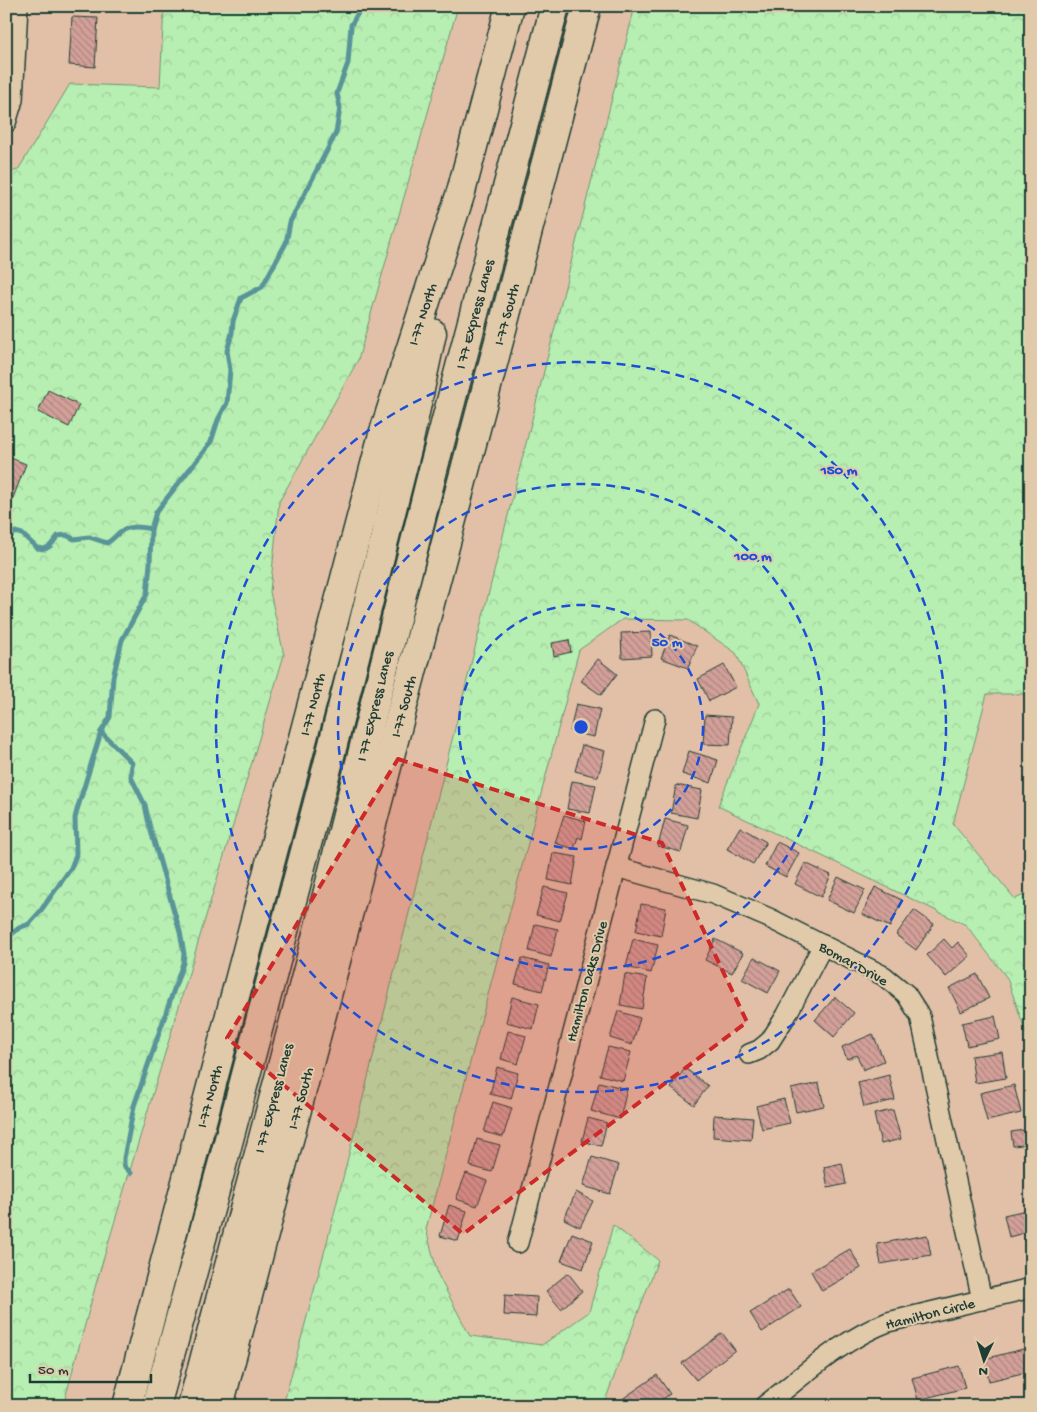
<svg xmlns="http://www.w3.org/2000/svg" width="1037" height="1412" font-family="'Gochi Hand',sans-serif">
<defs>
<pattern id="forest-crowns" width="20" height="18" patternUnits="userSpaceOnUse" patternTransform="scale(1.25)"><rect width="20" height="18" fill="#b7eeb1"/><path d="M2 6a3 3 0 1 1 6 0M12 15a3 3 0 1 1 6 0" fill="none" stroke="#9dcd99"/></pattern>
<pattern id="building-back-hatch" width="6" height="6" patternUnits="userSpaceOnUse" patternTransform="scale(1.25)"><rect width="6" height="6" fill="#d3a099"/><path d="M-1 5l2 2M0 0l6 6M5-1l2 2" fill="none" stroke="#ab847e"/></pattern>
</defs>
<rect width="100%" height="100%" fill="#e2c0a8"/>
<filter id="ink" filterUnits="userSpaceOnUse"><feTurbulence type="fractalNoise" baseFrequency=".02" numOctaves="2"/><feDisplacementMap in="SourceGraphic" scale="10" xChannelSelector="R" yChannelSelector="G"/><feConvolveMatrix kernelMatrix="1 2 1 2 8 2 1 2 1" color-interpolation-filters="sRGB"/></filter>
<g filter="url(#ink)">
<!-- forest -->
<g fill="url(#forest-crowns)" stroke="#6b9672">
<polygon points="164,6 458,6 358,360 279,502 270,592 284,655 96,1284 63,1406 6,1406 6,173 18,170 70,84 160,87"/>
<polygon points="635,6 1031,6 1031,694 987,694 953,824 1015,899 1031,892 1031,1047 1007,978 966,925 718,806 759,704 736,653 688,620 623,619 579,650 426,1229 438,1275 470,1336 542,1345 589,1312 613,1225 658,1260 603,1406 283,1406 327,1242"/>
</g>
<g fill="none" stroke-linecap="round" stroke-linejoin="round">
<!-- stream -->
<g stroke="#599498" stroke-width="5">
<path d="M 6,542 L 9,537 L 15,532 L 22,534 L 37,548 L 45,549 L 50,546 L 58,536 L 66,535 L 74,539 L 89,537 L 107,543 C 112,540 115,536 120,532 C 129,525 140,527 151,529"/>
<polyline points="101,732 132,763 131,777 145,805 149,824 180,932 184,954 183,963 134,1106 124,1158 124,1166 131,1173"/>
<polyline points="6,939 19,928 29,924 39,913 71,868 76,855 75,818 77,810 101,732 110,717 113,677 122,640 147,594 150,564 151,529 156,512 211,442 218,420 227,403 230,370 227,351 232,333 233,321 241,298 262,287 286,243 290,222 336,133 340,108 337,93 348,63 351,25 362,6"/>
</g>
</g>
<!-- building -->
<g fill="url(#building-back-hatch)" stroke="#1f3d34">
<polygon points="72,17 98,18 95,67 69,65"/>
<polygon points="48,390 79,405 69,427 38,412"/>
<polygon points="6,456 26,464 10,506 6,504"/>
<polygon points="651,632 652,656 622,658 621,633"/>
<polygon points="670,635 697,646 688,668 661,658"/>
<polygon points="569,640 571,652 554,656 552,643"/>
<polygon points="598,659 617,674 601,695 581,681"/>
<polygon points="724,665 736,687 709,701 698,679"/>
<polygon points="576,704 600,709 594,737 570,732"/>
<polygon points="705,715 732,717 730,745 703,744"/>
<polygon points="582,745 605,751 598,777 575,771"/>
<polygon points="689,751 718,760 711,783 682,774"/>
<polygon points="572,781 596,785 590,813 567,809"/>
<polygon points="676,785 702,790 697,818 671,813"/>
<polygon points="564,815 586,821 582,839 578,837 574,849 555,843"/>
<polygon points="665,819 688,825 681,852 658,846"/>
<polygon points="740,827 766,842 753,864 727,849"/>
<polygon points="777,842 799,853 786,877 765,866"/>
<polygon points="553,853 577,857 572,885 548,880"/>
<polygon points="805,863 831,875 821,897 795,884"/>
<polygon points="838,877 865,890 854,913 827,900"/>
<polygon points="544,887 568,893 560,921 536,915"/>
<polygon points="875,887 902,900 890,927 862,914"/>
<polygon points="641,904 666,908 661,936 636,931"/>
<polygon points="914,910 934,924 916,950 896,935"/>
<polygon points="535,924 558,929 551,957 529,951"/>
<polygon points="633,939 658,945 651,973 626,967"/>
<polygon points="715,939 743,953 732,973 705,960"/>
<polygon points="944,939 952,948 958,942 970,956 946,977 927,955"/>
<polygon points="754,957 780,971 768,993 742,979"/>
<polygon points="522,958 549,965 542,991 515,984"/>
<polygon points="625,974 647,978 642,1009 620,1005"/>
<polygon points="977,974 989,998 961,1012 949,988"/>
<polygon points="512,997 539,1004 533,1029 506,1022"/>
<polygon points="835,997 854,1013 834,1037 815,1020"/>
<polygon points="618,1011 640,1018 632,1045 610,1038"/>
<polygon points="995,1016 1000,1039 967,1046 962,1023"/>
<polygon points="508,1031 526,1036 518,1064 501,1059"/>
<polygon points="873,1034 884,1061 863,1070 857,1055 847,1059 842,1047"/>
<polygon points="608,1047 631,1052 623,1081 600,1075"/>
<polygon points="1002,1052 1006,1078 975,1083 971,1056"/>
<polygon points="497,1067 518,1073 511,1099 490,1094"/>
<polygon points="685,1068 708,1086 694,1105 671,1088"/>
<polygon points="889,1075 895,1100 864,1107 858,1083"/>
<polygon points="599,1082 627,1089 620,1119 591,1111"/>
<polygon points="819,1083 824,1106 796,1112 791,1089"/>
<polygon points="1014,1085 1021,1113 987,1121 980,1093"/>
<polygon points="784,1099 790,1123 762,1129 756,1106"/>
<polygon points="493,1102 512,1108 503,1137 484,1132"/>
<polygon points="893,1110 901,1139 881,1144 874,1114"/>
<polygon points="714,1115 753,1118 751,1140 713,1137"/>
<polygon points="588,1118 607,1123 601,1146 582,1141"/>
<polygon points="1031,1129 1031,1144 1013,1146 1011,1132"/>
<polygon points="477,1139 500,1145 492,1172 470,1166"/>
<polygon points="592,1157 619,1165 610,1194 583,1186"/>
<polygon points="842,1163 846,1184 828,1188 824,1167"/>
<polygon points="466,1173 487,1181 477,1206 456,1199"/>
<polygon points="576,1192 593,1201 580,1227 564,1219"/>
<polygon points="449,1205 467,1211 458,1241 440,1236"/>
<polygon points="1031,1209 1031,1231 1009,1237 1004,1215"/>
<polygon points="572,1233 593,1241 583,1269 561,1261"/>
<polygon points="927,1235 931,1255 881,1264 877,1244"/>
<polygon points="850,1249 861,1268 822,1291 811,1271"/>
<polygon points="568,1273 582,1291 561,1309 546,1291"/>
<polygon points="789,1289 801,1307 762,1332 750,1313"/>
<polygon points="505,1295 537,1297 536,1317 504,1315"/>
<polygon points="722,1333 735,1350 696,1380 682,1363"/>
<polygon points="1031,1347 1031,1371 989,1381 984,1359"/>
<polygon points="959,1366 965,1388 918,1400 912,1378"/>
<polygon points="657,1375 670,1394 653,1406 620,1406 618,1402"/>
</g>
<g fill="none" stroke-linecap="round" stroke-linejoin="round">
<defs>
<g id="street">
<polyline points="6,123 13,100 18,6"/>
<polyline points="616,867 713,894 769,918 884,976 906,994 920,1016 982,1300"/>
<polyline points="749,1054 759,1050 770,1041 786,1016 823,945"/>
<polyline points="518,1243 655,719"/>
<path d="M 764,1406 C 803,1376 841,1340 888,1322 L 1031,1288"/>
</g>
<g id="highway">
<polyline points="127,1406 382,438 461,192 510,6"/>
<polyline points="156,1406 224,1158 327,768 408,445 432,333"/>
<polyline points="192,1406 319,927 434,466 555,6"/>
<polyline points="219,1406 587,6"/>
</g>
</defs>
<!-- street casing -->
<use href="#street" stroke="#1f3d34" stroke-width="22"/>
<!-- highway casing -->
<use href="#highway" stroke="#1f3d34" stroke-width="31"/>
<!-- street -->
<use href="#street" stroke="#e1caaa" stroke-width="19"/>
<!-- highway -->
<use href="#highway" stroke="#e1caaa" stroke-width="28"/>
</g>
</g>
<!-- marked area -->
<path fill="#cd2929" fill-opacity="0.2" stroke="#cd2929" stroke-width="4" stroke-dasharray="10 6" stroke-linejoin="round" d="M 398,759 L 662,843 L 747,1022 L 463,1234 L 227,1038 Z"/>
<!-- distance rings -->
<g fill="none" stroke="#1d4ed8" stroke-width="2.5" stroke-dasharray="9 6">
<circle cx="581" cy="727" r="122"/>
<circle cx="581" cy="727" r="243"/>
<circle cx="581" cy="727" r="365"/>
</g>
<g text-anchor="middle" stroke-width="4" stroke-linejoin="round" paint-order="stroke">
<!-- street labels -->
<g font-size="15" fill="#1f3d34" stroke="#e1caaa">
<text transform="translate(422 314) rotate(-72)" y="5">I-77 North</text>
<text transform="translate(474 314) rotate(-75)" y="5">I 77 Express Lanes</text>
<text transform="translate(506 314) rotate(-75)" y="5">I-77 South</text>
<text transform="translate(312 704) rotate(-75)" y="5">I-77 North</text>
<text transform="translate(374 706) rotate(-76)" y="5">I 77 Express Lanes</text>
<text transform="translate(403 706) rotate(-75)" y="5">I-77 South</text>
<text transform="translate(854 963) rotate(29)" y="5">Bomar Drive</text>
<text transform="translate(586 981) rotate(-75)" y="5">Hamilton Oaks Drive</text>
<text transform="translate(209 1096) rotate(-75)" y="5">I-77 North</text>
<text transform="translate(273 1098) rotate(-75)" y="5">I 77 Express Lanes</text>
<text transform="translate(300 1098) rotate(-75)" y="5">I-77 South</text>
<text transform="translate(930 1313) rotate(-14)" y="5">Hamilton Circle</text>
</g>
</g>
<circle cx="581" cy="727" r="8" fill="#1d4ed8" stroke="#e1caaa" stroke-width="2.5"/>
<g font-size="15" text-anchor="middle" font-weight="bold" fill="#1d4ed8" stroke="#e1caaa" stroke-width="4" stroke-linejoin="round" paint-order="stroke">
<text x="839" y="474">150 m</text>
<text x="753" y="560">100 m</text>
<text x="667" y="646">50 m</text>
</g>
<!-- margin -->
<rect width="1037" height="1412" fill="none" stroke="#e1caaa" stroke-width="25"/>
<rect x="12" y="12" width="1012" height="1387" fill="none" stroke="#1f3d34" stroke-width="2" filter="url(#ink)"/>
<!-- north arrow -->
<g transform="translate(984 1360) rotate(184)" stroke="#e1caaa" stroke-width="4" paint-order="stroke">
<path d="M0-4L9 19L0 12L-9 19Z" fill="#1f3d34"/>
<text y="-8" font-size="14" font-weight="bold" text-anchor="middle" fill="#1f3d34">N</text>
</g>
<!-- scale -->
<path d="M30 1374v8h121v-8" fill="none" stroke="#1f3d34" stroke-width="2.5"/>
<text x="38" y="1374" font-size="15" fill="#1f3d34" stroke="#e1caaa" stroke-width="4" paint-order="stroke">50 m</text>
</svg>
